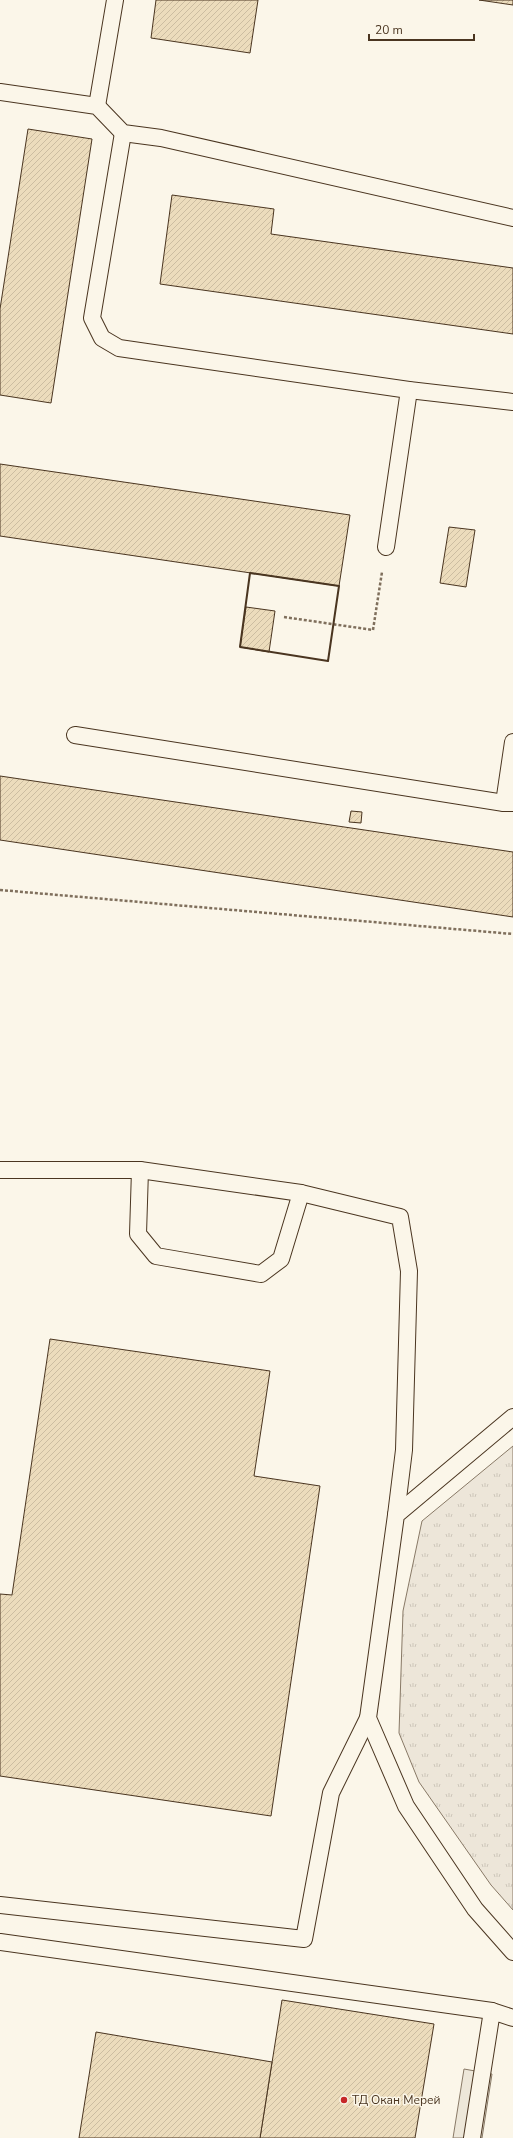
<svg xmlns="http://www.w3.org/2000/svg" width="513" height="2138" font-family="'Nunito Sans',sans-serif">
<defs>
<pattern id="grass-tufts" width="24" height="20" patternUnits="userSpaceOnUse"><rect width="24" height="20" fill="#ede6d9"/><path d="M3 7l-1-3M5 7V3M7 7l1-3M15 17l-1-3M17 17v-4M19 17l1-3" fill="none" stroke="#cdc6ba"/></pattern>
<pattern id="building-hatch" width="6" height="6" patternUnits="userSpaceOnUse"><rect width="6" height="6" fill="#ecdcbc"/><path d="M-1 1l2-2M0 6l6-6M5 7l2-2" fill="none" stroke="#ccbda1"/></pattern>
</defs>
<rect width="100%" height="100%" fill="#fbf6e9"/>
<!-- grass -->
<polygon fill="url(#grass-tufts)" stroke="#887966" points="513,1446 513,1910 491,1885 419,1782 399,1733 403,1611 422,1521"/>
<!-- parking -->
<polygon fill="#ede7d9" stroke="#887966" points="464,2069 492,2074 482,2138 453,2138"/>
<!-- building -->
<g fill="url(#building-hatch)" stroke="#4a3520">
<polygon points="156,0 258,0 250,53 151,38"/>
<polygon points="479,0 513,0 513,5"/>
<polygon points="28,129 92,139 51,403 0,395 0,309"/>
<polygon points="172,195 274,209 271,234 513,268 513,334 160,284"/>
<polygon points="0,464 350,515 339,586 0,536"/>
<polygon points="449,527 475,530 466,587 440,583"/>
<polygon points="246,607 275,611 269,652 240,647"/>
<polygon points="0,776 513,852 513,917 0,840"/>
<polygon points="351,811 362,812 361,823 349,822"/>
<polygon points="50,1339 270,1371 254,1476 320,1486 271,1816 0,1776 0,1594 12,1595"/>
<polygon points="282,2000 434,2024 415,2138 260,2138"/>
<polygon points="96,2032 272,2062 260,2138 79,2138"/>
</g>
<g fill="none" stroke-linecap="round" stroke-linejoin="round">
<defs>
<g id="service">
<polyline points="0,92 97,106 123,133 161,138 513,218"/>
<polyline points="97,106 115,0"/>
<polyline points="123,133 92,318 102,338 119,348 409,390 513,402"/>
<polyline points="386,547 409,390"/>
<polyline points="75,735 504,803"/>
<polyline points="513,742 504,803 513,803"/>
<polyline points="0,1170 140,1170 301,1193 400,1217 409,1271 404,1450 396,1515"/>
<polyline points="140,1170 138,1234 156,1256 261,1274 281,1259 301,1193"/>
<polyline points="513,1417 396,1515 368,1718 406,1806 475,1909 513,1952"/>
<polyline points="0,1905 304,1939 331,1793 368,1718"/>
<polyline points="0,1942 492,2011"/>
<polyline points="472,2138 492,2011 513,2018"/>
</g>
</defs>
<!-- service casing -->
<use href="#service" stroke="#4a3520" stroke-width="18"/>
<!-- path -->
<g stroke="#7f6f5c" stroke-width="2.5" stroke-dasharray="3 2" stroke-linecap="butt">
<polyline points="284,617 373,630 382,572"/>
<polyline points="0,890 513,934"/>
</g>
<!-- service -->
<use href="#service" stroke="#fbf6e9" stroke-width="16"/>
<!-- wall -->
<polygon stroke="#4a3520" stroke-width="2" points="250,573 339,586 328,661 240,647"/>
</g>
<!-- markers -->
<circle fill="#c62828" stroke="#fbf6e9" stroke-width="1.5" cx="344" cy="2100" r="4"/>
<g text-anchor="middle" stroke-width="3" stroke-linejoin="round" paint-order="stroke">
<!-- poi labels -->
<g font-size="12" fill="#4a3520" stroke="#fbf6e9" text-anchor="start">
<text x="352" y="2104">ТД Окан Мерей</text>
</g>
</g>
<!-- scale -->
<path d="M369 34v6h105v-6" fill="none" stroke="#4a3520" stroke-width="2"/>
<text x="375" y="34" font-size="12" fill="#4a3520" stroke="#fbf6e9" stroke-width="3" paint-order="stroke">20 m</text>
</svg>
